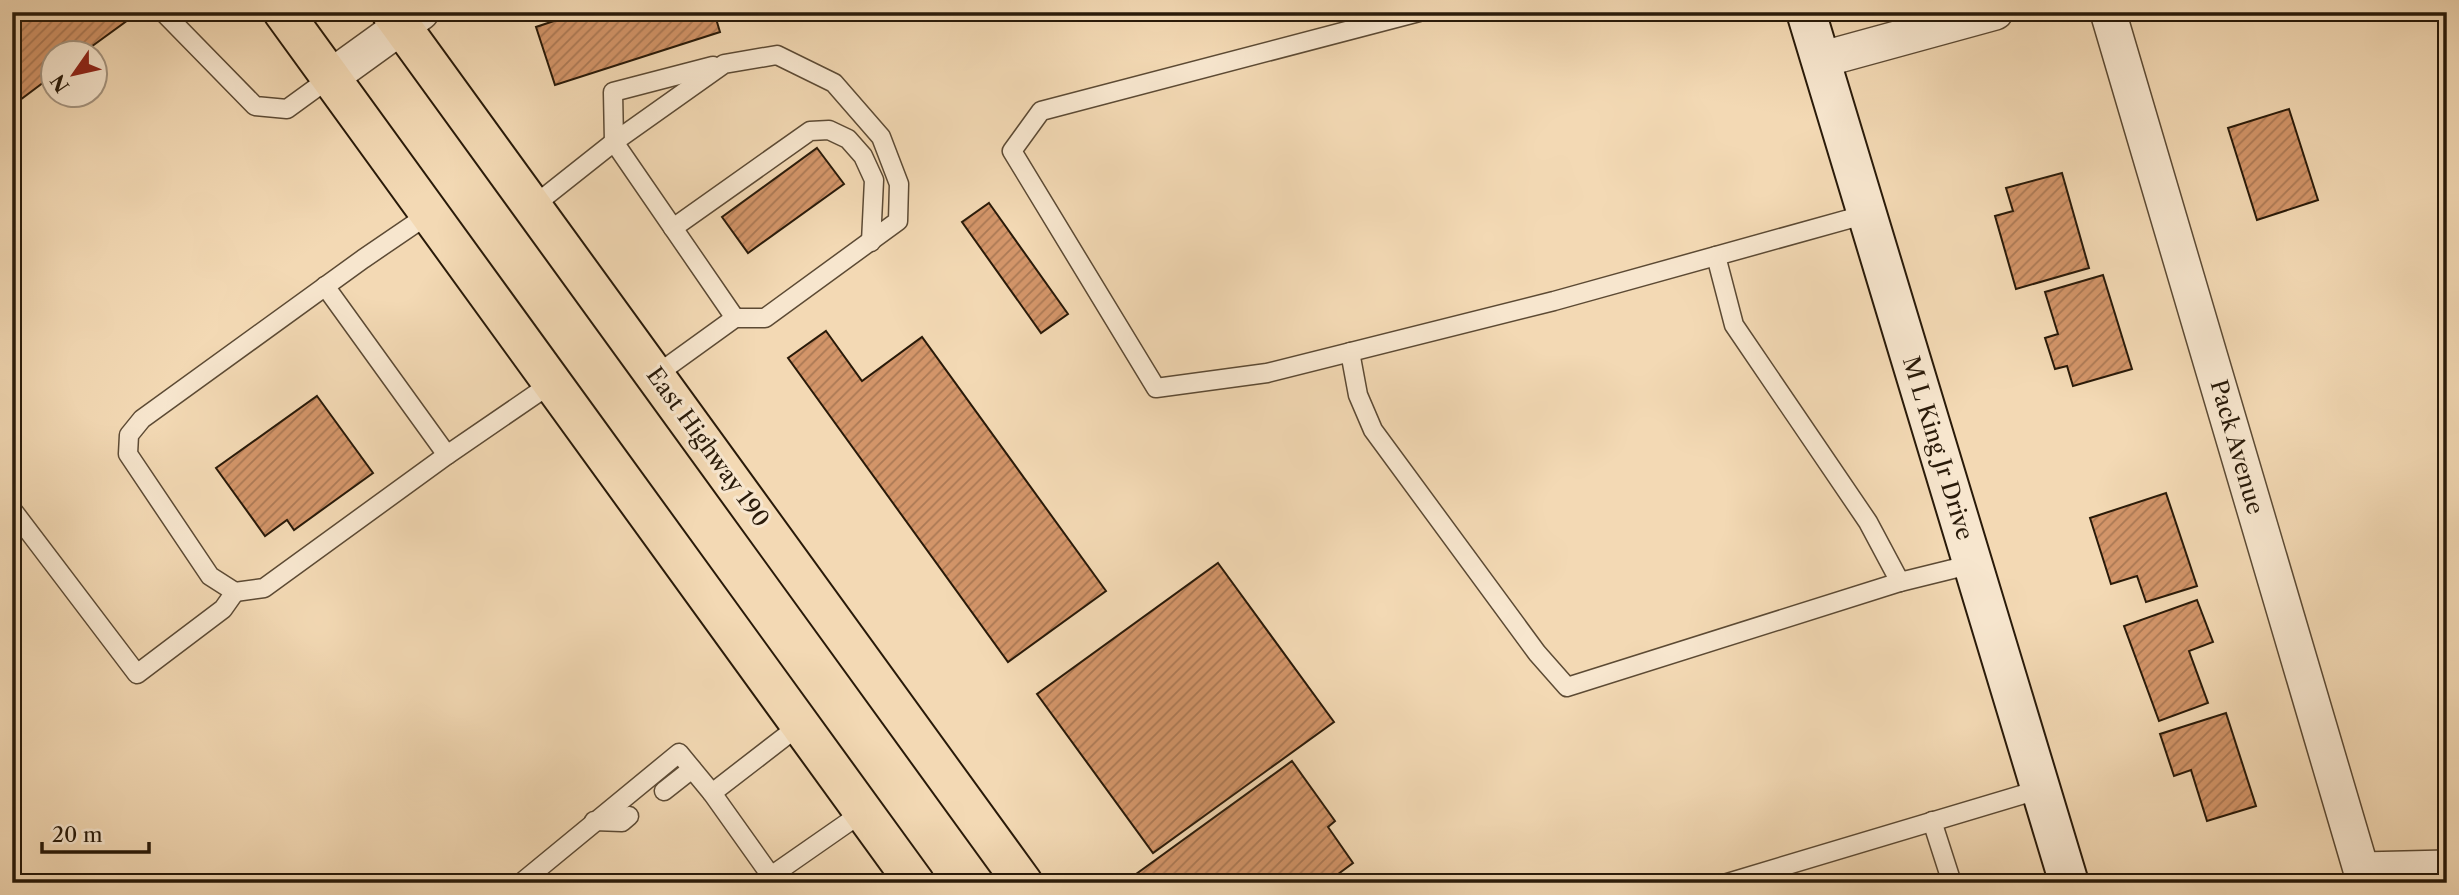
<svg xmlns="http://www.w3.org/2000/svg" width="2459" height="895" font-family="'Libre Caslon Text',serif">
<defs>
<pattern id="building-hatch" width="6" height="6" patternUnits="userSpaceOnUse" patternTransform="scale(1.75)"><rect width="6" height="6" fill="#d39569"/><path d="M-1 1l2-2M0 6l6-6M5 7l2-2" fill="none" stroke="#ab7955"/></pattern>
</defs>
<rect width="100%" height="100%" fill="#f3d9b4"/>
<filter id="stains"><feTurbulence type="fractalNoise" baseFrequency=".00286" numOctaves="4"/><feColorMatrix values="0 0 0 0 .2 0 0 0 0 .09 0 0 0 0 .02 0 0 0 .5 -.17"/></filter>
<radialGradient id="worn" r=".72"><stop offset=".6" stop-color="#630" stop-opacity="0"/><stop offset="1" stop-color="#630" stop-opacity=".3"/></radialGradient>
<!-- building -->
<g fill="url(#building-hatch)" stroke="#291a09" stroke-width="2">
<polygon points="12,12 122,12 128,20 84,52 52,52 52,76 12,106"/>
<polygon points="581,12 714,12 720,32 555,85 536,27"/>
<polygon points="2289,109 2318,200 2257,220 2228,128"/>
<polygon points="817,148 844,184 748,253 722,217"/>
<polygon points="2062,173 2089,268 2016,289 1995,216 2013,211 2006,188"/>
<polygon points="989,203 1068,314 1041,333 962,222"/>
<polygon points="2103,275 2132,369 2073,386 2067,366 2055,369 2045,338 2058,334 2045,292"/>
<polygon points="826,331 862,381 922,337 1106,591 1008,662 788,358"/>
<polygon points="317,396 373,473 294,530 287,520 265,536 216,468"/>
<polygon points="2166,493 2197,586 2146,602 2137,576 2111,584 2090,518"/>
<polygon points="1218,563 1334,722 1153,853 1037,694"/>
<polygon points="2197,600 2213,642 2189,651 2208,703 2159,721 2124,626"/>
<polygon points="2226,713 2256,806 2207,821 2191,770 2174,776 2160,734"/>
<polygon points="1292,761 1335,821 1328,827 1353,863 1326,883 1245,883 1239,875 1229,883 1136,883 1132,877"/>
</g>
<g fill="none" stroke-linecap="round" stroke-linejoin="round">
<defs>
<g id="lane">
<polyline points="163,12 255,106 287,109 331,77"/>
<polyline points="1419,12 1041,111 1012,151 1156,388 1267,373 1554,301 1867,214"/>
<polyline points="614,142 724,64 777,55 834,83 881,137 899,184 898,221 765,318 735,318 656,375"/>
<polyline points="614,142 613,92 713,66"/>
<polyline points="532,207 614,142 735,318"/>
<polyline points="429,214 363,259 142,419 129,435 128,454 210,576 235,592 264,588 447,455 552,383"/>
<polyline points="673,228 810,131 829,130 848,139 863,156 874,180 871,242"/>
<polyline points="1716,256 1734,325 1868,522 1900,582 1973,564"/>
<polyline points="325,286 447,455"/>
<polyline points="1350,352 1358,395 1373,430 1537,653 1567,687 1900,582"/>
<polyline points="14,512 137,674 223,609 235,592"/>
<polyline points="664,791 692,769"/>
<polyline points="712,793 800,725"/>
<polyline points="594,821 622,822 629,816"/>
<polyline points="1932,821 1952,883"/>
<polyline points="521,883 679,753 712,793 771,876"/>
<polyline points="761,883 863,812"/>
<polyline points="1727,883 2041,789"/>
</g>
<g id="street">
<polyline points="2108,12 2365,883"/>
<polyline points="1820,60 1995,12"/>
<polyline points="331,77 421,12"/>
<polyline points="2362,870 2447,868"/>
</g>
<polyline id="secondary" points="1806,12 2069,883"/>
<g id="primary">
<polyline points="283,12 915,883"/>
<polyline points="391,12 1023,883"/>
</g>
</defs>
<!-- lane casing -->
<use href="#lane" stroke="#5c4a34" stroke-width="21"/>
<!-- street casing -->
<use href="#street" stroke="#5c4a34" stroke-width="38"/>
<!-- secondary casing -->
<use href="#secondary" stroke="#291a09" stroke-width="42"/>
<!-- primary casing -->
<use href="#primary" stroke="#291a09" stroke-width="42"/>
<!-- lane -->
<use href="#lane" stroke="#f7e6ce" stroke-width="18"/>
<!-- street -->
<use href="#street" stroke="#f7e6ce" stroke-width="35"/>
<!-- secondary -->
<use href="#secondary" stroke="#f7e6ce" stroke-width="38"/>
<!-- primary -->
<use href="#primary" stroke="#f3d9b4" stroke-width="38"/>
</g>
<g text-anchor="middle" stroke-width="6" stroke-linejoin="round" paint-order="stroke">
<!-- street labels -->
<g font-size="23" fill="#291a09" stroke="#f7e6ce">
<text transform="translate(708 447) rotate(54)" y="8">East Highway 190</text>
<text transform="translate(2237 447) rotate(74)" y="8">Pack Avenue</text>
<text transform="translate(1938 448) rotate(73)" y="8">M L King Jr Drive</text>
</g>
</g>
<!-- margin -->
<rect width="2459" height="895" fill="none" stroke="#f3d9b4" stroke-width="42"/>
<rect x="14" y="14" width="2431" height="867" fill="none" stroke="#291a09" stroke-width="3.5"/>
<rect x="21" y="21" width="2417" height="853" fill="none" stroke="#291a09" stroke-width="2"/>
<!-- north arrow -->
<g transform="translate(74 74) rotate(236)"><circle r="33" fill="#f7e6ce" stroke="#a5947f" stroke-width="2"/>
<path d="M0-5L12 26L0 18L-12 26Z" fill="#8f2418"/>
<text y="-10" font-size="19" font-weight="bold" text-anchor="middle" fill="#291a09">N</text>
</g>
<!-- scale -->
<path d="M42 842v10h107v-10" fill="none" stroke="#291a09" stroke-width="3.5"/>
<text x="52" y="842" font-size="21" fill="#291a09" stroke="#f7e6ce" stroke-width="5" paint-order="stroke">20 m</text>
<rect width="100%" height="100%" filter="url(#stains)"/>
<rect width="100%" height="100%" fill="url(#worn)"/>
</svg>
